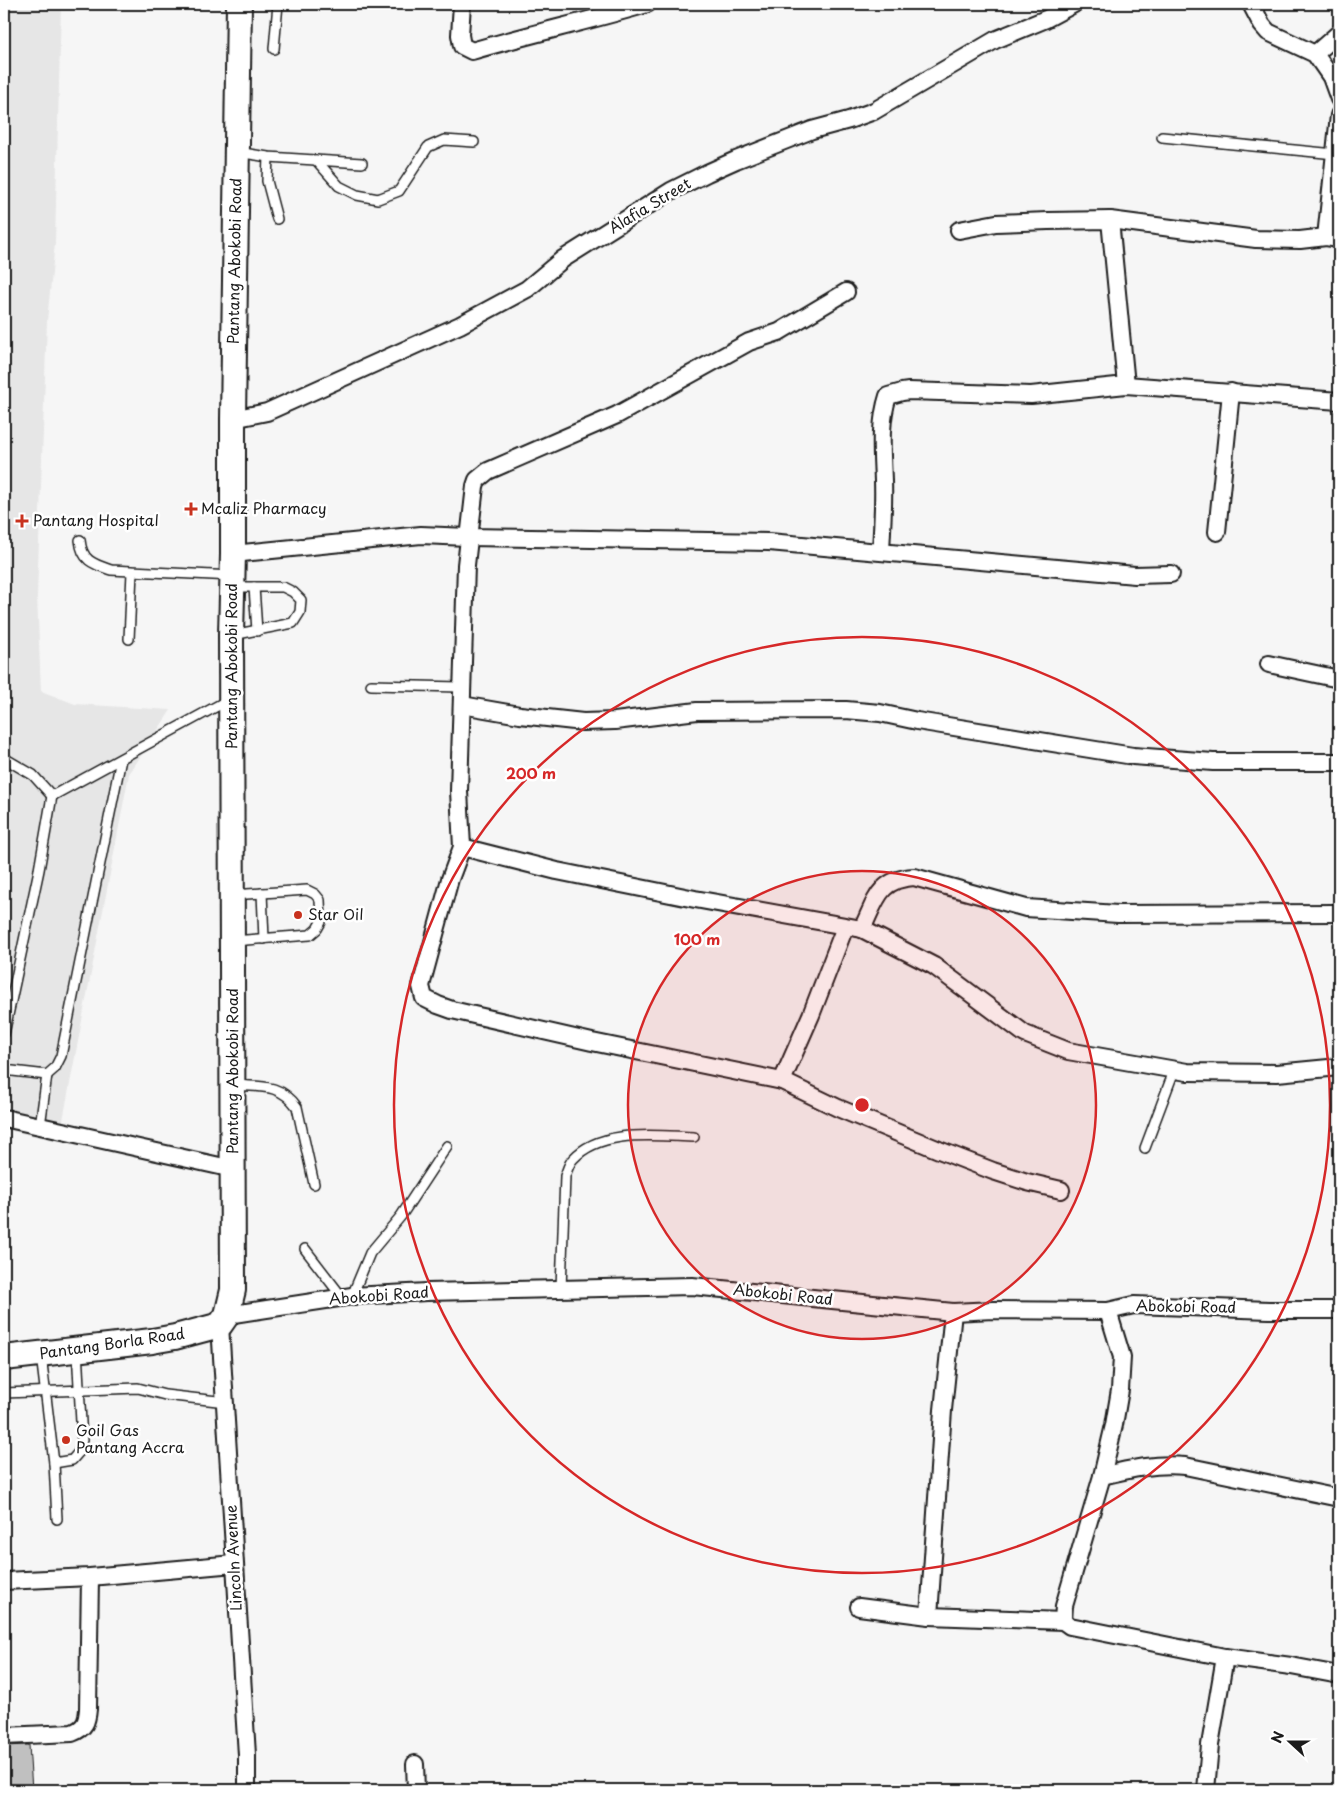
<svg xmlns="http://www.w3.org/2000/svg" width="1343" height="1794" font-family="'Playpen Sans',sans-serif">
<rect width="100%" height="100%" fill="#f6f6f6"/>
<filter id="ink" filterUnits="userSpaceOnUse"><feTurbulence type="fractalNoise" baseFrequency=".02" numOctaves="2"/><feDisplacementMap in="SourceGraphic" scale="10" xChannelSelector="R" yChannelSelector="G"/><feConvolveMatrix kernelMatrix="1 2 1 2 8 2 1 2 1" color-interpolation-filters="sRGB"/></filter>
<g filter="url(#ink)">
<!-- built -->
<polygon fill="#e6e6e6" points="4,4 61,4 55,243 47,321 37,596 41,691 75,704 171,710 129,774 59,1141 4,1129"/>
<!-- building -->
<polygon fill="#c0c0c0" stroke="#1c1c1c" points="29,1745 32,1790 4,1790 4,1746"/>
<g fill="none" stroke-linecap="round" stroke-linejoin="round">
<defs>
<g id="lane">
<polyline points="274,49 278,4"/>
<polyline points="1162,137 1335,154"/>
<polyline points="237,152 268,157 362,163"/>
<polyline points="268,157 267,181 277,219"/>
<polyline points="316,160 339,186 357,195 378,199 399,191 428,147 444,140 474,142"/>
<path d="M 80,540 C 82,561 93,564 111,570 L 233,576"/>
<polyline points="232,587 283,587 293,592 301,600 300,612 293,623 233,635"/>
<polyline points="254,587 257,631"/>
<polyline points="129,639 132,572"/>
<polyline points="371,685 461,687"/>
<polyline points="4,758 33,775 52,796"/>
<polyline points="52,796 230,699"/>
<polyline points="262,893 264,939"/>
<polyline points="232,895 307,890 315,894 320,900 321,922 317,929 310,935 233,941"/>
<polyline points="4,1034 39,870 52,796"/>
<polyline points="4,1070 47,1075 55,1068 61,1056 121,759"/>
<path d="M 233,1085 C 260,1087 280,1083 297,1107 L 314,1184"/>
<polyline points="40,1126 47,1075"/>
<polyline points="1145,1148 1174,1071"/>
<polyline points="305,1249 342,1297"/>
<path d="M 561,1289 L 565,1176 C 567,1171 569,1163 573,1159 C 601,1128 657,1136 694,1137"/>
<polyline points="352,1296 370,1253 401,1216 447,1146"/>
<polyline points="41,1355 54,1463 57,1519"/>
<polyline points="4,1393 138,1388 165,1395 226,1402"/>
<polyline points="54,1463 72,1460 79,1452 82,1440 77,1350"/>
</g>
<g id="street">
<path d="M 462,4 L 460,35 L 462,46 L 472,51 C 530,34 589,21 647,4"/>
<polyline points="1251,4 1262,25 1268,32 1315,54 1331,77 1339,99"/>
<polyline points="1315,54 1339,33"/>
<polyline points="1110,220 1126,385"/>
<polyline points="959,230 996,223 1048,221 1110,220 1256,239 1300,240 1326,237 1339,239"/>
<polyline points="1326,237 1339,115"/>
<polyline points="846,292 779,332 749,342 617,415 488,471 477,480 475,486 466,565 459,791 462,847 450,879 421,986 424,998 438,1005 452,1010 592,1042 782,1081 838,1108 939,1150 993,1171 1027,1182 1061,1190"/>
<polyline points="233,419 267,412 460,325 527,289 563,259 671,191 707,173 736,160 812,130 849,120 874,111 995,40 1046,19 1074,4"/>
<polyline points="1217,532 1231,392"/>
<path d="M 881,551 C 882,528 884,504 883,481 C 882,452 879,424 888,396 L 902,392 L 909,391 L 1031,395 L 1126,385 L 1339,401"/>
<polyline points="233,554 421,535 468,537 769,542 1135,575 1171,574"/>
<polyline points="1269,664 1339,679"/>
<polyline points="462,705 520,715 583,722 615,721 697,711 846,710 880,713 917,721 1133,756 1213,762 1339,762"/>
<polyline points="462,847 557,871 695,899 862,929 934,966 1025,1034 1068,1051 1187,1072 1277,1073 1339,1067"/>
<path d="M 862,929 C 876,901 878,879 914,877 L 1026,908 L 1118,914 L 1339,913"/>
<polyline points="782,1081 811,1015 845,927"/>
<polyline points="4,1118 233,1169"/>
<polyline points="227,1315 352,1296 427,1292 692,1286 953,1312 993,1310 1108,1311 1134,1305 1269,1310 1339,1310"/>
<polyline points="220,1325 247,1755 247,1790"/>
<path d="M 1102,1476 C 1130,1469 1156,1463 1185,1466 L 1339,1498"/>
<polyline points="4,1581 90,1577 234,1564"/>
<polyline points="859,1607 929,1616 1063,1621 1070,1626 1225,1657 1291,1666 1339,1675"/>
<polyline points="929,1616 943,1410 953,1312"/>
<polyline points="1063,1621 1064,1606 1102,1476 1114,1425 1120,1390 1122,1357 1108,1311"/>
<path d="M 4,1736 L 72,1733 C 85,1728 87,1722 88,1709 L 90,1577"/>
<polyline points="415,1764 416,1790"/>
<polyline points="1206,1790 1210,1745 1225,1657"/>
</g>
<polyline id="secondary" points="4,1358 152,1341 175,1337 220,1325 227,1315 233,1290 231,635 233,554 233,419 239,4"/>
</defs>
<!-- lane casing -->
<use href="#lane" stroke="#1c1c1c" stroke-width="12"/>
<!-- street casing -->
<use href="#street" stroke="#1c1c1c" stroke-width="20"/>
<!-- secondary casing -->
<use href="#secondary" stroke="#1c1c1c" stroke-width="28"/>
<!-- lane -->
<use href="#lane" stroke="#fff" stroke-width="9"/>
<!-- street -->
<use href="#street" stroke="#fff" stroke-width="16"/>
<!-- secondary -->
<use href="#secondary" stroke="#fff" stroke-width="24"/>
</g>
</g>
<!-- distance rings -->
<circle cx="862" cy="1105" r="234" fill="#d62828" fill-opacity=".12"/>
<g fill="none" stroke="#d62828" stroke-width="2.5">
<circle cx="862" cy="1105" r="234"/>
<circle cx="862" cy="1105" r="468"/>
</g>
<!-- markers -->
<g fill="#c8321e" stroke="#fff" stroke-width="2">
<path d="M188.5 501.5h5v5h5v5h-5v5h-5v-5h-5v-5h5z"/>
<path d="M19.5 513.5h5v5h5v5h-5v5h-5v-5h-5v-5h5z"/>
<circle cx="298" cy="915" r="5"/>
<circle cx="66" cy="1440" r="5"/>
</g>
<g text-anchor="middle" stroke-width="5" stroke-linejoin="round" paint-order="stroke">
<!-- street labels -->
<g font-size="15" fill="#1c1c1c" stroke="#fff">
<text transform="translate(650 206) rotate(-31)" y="5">Alafia Street</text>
<text transform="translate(235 261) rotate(-89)" y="5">Pantang Abokobi Road</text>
<text transform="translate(232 666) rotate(-90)" y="5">Pantang Abokobi Road</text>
<text transform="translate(233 1071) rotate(-90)" y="5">Pantang Abokobi Road</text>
<text transform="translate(783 1295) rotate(6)" y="5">Abokobi Road</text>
<text transform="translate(379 1296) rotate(-4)" y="5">Abokobi Road</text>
<text transform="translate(1186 1307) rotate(1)" y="5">Abokobi Road</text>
<text transform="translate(112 1344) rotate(-8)" y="5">Pantang Borla Road</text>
<text transform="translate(234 1558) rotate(-93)" y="5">Lincoln Avenue</text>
</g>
<!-- poi labels -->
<g font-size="15" fill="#1c1c1c" stroke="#fff" text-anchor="start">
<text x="201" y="514">Mcaliz Pharmacy</text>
<text x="33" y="526">Pantang Hospital</text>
<text x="308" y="920">Star Oil</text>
<text x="76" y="1436">Goil Gas<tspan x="76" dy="17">Pantang Accra</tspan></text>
</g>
</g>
<circle cx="862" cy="1105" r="8" fill="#d62828" stroke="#fff" stroke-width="2.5"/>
<g font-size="15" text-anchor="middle" font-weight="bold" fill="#d62828" stroke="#fff" stroke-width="5" stroke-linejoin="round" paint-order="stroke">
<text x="531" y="779">200 m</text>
<text x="697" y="945">100 m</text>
</g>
<!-- margin -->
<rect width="1343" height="1794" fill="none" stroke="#fff" stroke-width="20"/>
<rect x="10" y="10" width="1323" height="1774" fill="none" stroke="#1c1c1c" stroke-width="2" filter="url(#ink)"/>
<!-- north arrow -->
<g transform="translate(1290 1742) rotate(291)" stroke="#ffffff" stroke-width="4" paint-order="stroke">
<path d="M0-4L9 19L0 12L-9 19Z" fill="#1c1c1c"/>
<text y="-8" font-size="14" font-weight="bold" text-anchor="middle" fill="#1c1c1c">N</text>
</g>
</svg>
